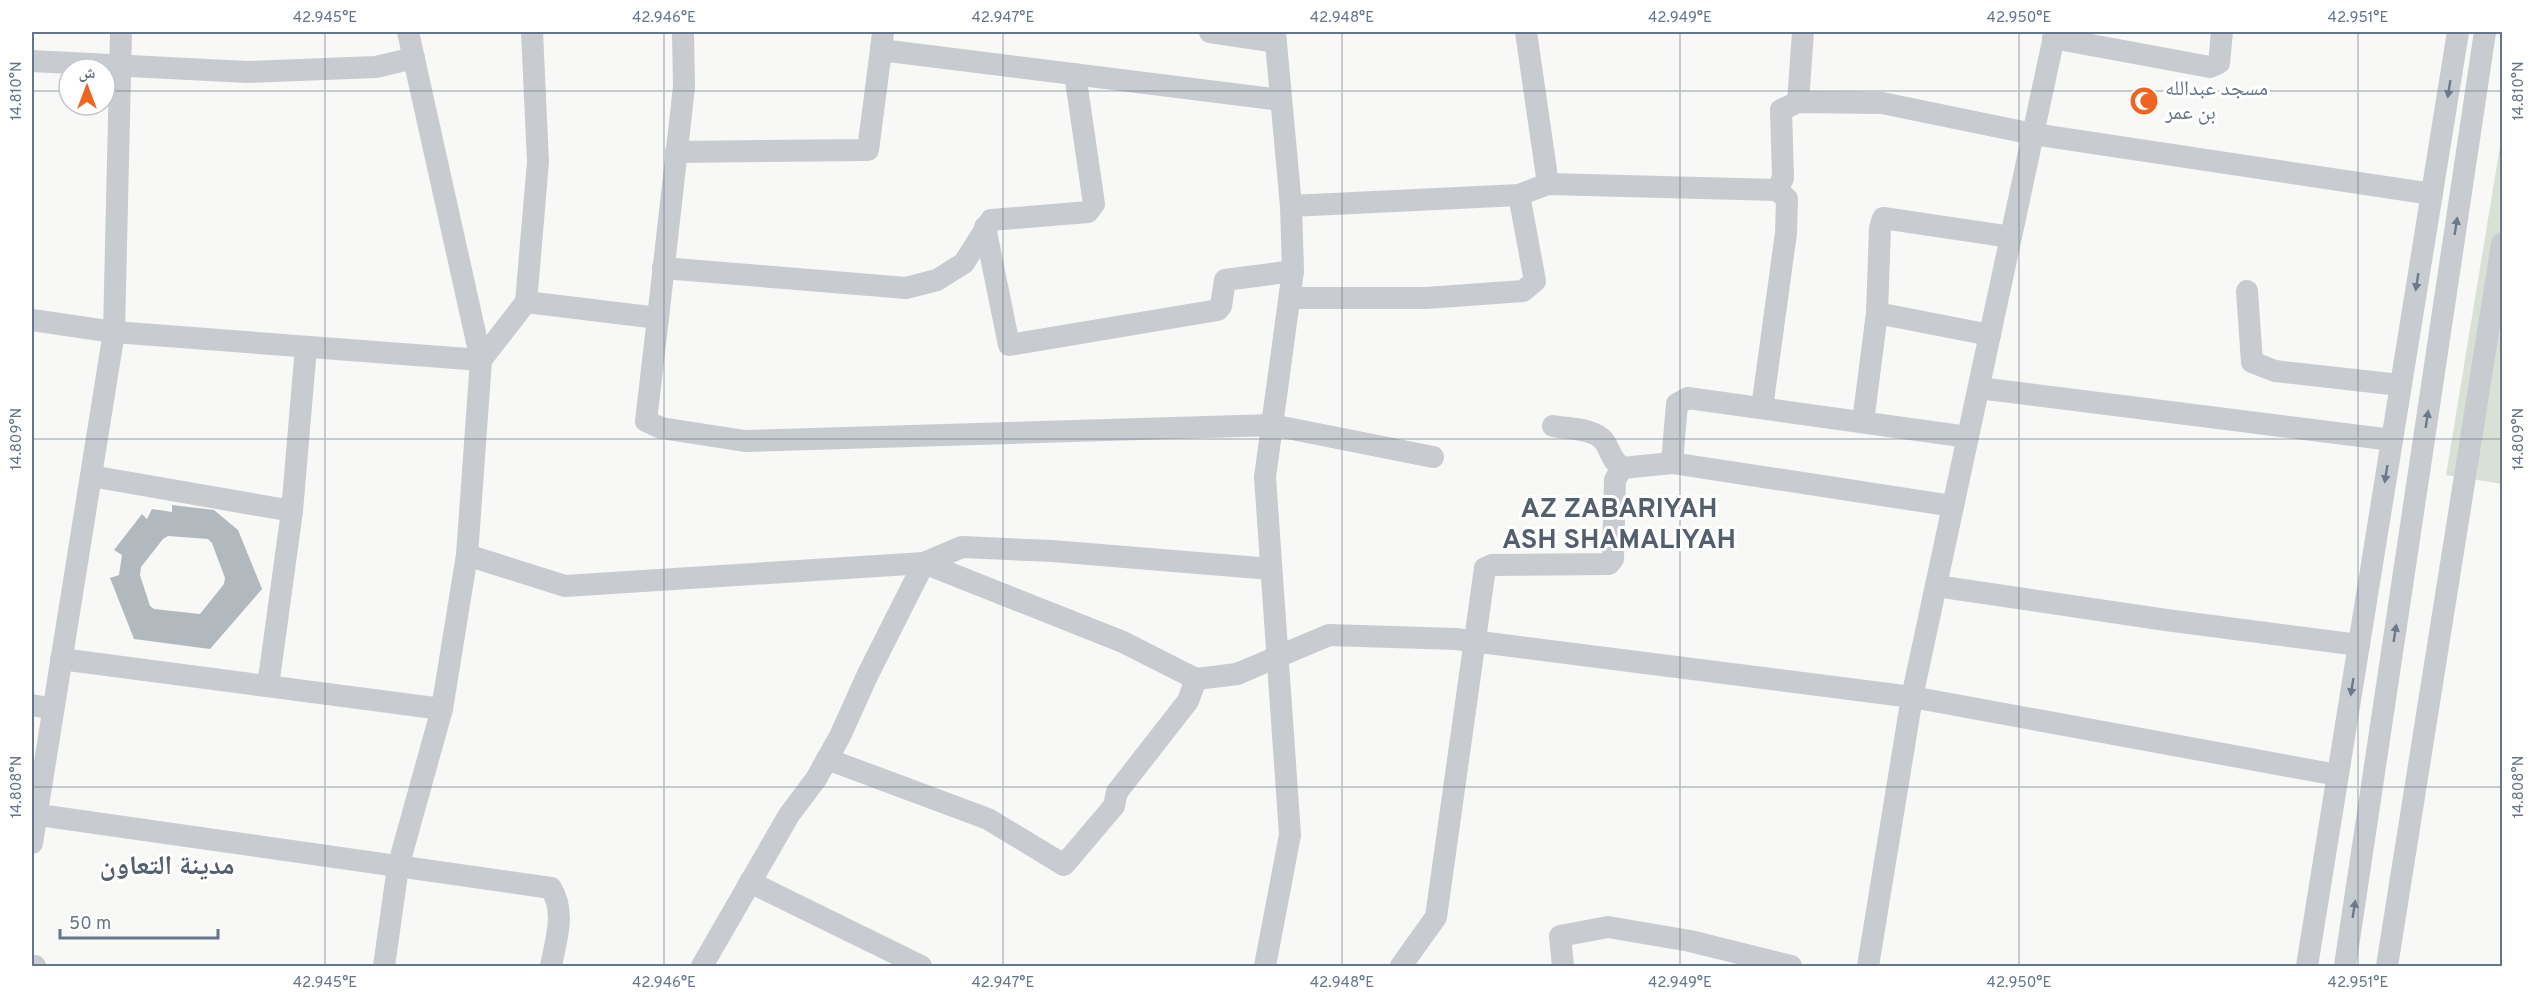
<svg xmlns="http://www.w3.org/2000/svg" width="2534" height="998" viewBox="0 0 2534 998" font-family="Overpass,'Noto Naskh Arabic',sans-serif">
	<rect width="100%" height="100%" fill="#f8f8f6"/>
	<!-- green -->
	<polygon fill="#d9e1d6" points="2502,134 2502,484 2446,475"/>
	<!-- building -->
	<path fill="#b1b8be" fill-rule="evenodd" d="M172,505L214,510L238,530L262,589L210,649L134,639L110,578L119,575L122,555L114,550L142,514L147,519L152,509L172,512ZM168,536L208,539L212,543L225,578L224,584L200,614L154,609L150,606L140,575L141,567L163,539Z"/>
	<g fill="none" stroke-linecap="round" stroke-linejoin="round">
		<!-- minor -->
		<g stroke="#c8cbcf" stroke-width="22">
			<polyline points="532,32 538,162 526,302 658,318 684,87 683,32"/>
			<polyline points="883,32 881,50 1281,100"/>
			<polyline points="1210,32 1276,42"/>
			<polyline points="1526,32 1548,184"/>
			<polyline points="2053,38 2210,67 2219,63 2222,32"/>
			<polyline points="32,61 247,72 376,67 414,58"/>
			<polyline points="1798,102 1803,32"/>
			<polyline points="676,152 868,150 881,50"/>
			<polyline points="1291,206 1519,195 1548,184 1777,190 1783,178 1781,110 1798,102 1882,103 2033,134 2432,194"/>
			<polyline points="985,227 1009,345 1218,310 1221,306 1225,280 1293,271"/>
			<polyline points="663,268 906,288 937,280 964,263 991,220 1088,212 1094,204 1075,74"/>
			<polyline points="2247,291 2252,362 2275,371 2400,385"/>
			<polyline points="1291,298 1426,298 1523,291 1535,281 1519,195"/>
			<polyline points="1877,313 1990,335"/>
			<polyline points="658,318 646,421 661,428 745,441 1272,425 1433,457"/>
			<polyline points="32,320 114,332 481,360 526,302"/>
			<polyline points="1979,388 2392,440"/>
			<polyline points="1762,408 1786,233 1787,199 1777,190"/>
			<polyline points="1863,422 1877,313 1880,228 1883,218 2011,237"/>
			<path d="M1553,426C1568,429 1594,428 1604,441C1611,451 1611,460 1622,468"/>
			<polyline points="91,476 292,511 306,347"/>
			<polyline points="1953,506 1672,463 1677,404 1688,398 1968,437"/>
			<polyline points="467,555 565,586 924,563 1123,642 1196,679 1237,674 1329,635 1456,639 1912,697 2337,775"/>
			<polyline points="1936,586 2166,620 2359,645"/>
			<polyline points="61,659 442,709"/>
			<polyline points="268,686 292,511"/>
			<polyline points="32,705 53,709"/>
			<polyline points="827,759 988,819 1064,865 1114,806 1117,792 1188,701 1196,679"/>
			<path d="M32,814L551,888C566,913 556,939 551,966"/>
			<polyline points="32,843 114,332 121,32"/>
			<polyline points="750,882 921,966"/>
			<polyline points="32,966 35,966"/>
			<polyline points="384,966 398,867 442,709 467,555 481,360 408,32"/>
			<polyline points="702,966 789,815 816,779 840,736 868,674 924,563 962,547 1052,551 1271,569"/>
			<polyline points="1265,966 1290,835 1265,477 1293,271 1291,206 1275,32"/>
			<polyline points="1401,966 1436,917 1485,568 1492,565 1609,564 1613,559 1615,480 1622,468 1672,463"/>
			<polyline points="1563,966 1560,936 1608,927 1690,941 1791,966"/>
			<polyline points="1868,966 1912,697 2055,32"/>
			<polyline points="2307,966 2458,32"/>
			<polyline points="2345,966 2485,32"/>
			<polyline points="2387,966 2502,244"/>
		</g>
	</g>
	<!-- one-way arrows -->
	<defs><path id="oneway-solid" d="M-6-.8H1V-3.2L6.5 0L1 3.2V.8H-6Z" transform="scale(1.5)"/></defs>
	<g fill="#6b798c">
		<use href="#oneway-solid" transform="translate(2449 89) rotate(99)"/>
		<use href="#oneway-solid" transform="translate(2456 226) rotate(-81)"/>
		<use href="#oneway-solid" transform="translate(2417 282) rotate(99)"/>
		<use href="#oneway-solid" transform="translate(2427 419) rotate(-81)"/>
		<use href="#oneway-solid" transform="translate(2386 474) rotate(99)"/>
		<use href="#oneway-solid" transform="translate(2395 633) rotate(-81)"/>
		<use href="#oneway-solid" transform="translate(2352 687) rotate(99)"/>
		<use href="#oneway-solid" transform="translate(2354 909) rotate(-81)"/>
	</g>
	<!-- ticks -->
	<path fill="none" stroke="#667588" stroke-width="1.5" stroke-opacity="0.45" d="M325,32V966M664,32V966M1003,32V966M1342,32V966M1680,32V966M2019,32V966M2358,32V966M32,91H69M105,91H2502M32,439H2502M32,787H2502"/>
	<!-- icons -->
	<defs>
		<g id="mosque-disc" transform="scale(1.5)"><circle r="9.5" fill="#ed6521" stroke="#fff"/><path d="M3.5-4.9A6 6 0 1 0 3.5 4.9A5 5 0 1 1 3.5-4.9Z" fill="#fff"/></g>
	</defs>
	<g fill-rule="evenodd">
		<use href="#mosque-disc" x="2144" y="101"/>
	</g>
	<g text-anchor="middle" dominant-baseline="central" stroke-width="6" stroke-linejoin="round" paint-order="stroke">
		<!-- poi labels -->
		<g font-size="21" fill="#667588" stroke="#fff" text-anchor="start">
			<text x="2165" y="89">مسجد عبدالله<tspan x="2165" dy="24">بن عمر</tspan></text>
		</g>
		<!-- district labels -->
		<g font-size="27" font-weight="bold" fill="#545f6d" stroke="#fff">
			<text x="1619" y="510">AZ ZABARIYAH<tspan x="1619" dy="31">ASH SHAMALIYAH</tspan></text>
			<text x="167" y="867">مدينة التعاون</text>
		</g>
	</g>
	<!-- border -->
	<rect width="2534" height="998" fill="none" stroke="#ffffff" stroke-width="66"/>
	<!-- north arrow -->
	<g transform="translate(87 87)"><circle r="28" fill="#ffffff" stroke="#c2c8cf" stroke-width="1.5"/>
	<path d="M0-4.5L10 22L0 15L-10 22Z" fill="#ed6521"/>
	<text y="-9" font-size="16" font-weight="bold" text-anchor="middle" fill="#667588">ش</text>
	</g>
	<!-- scale -->
	<path d="M60 929v9h158v-9" fill="none" stroke="#667588" stroke-width="3"/>
	<text x="69" y="929" font-size="18" fill="#667588" stroke="#ffffff" stroke-width="4.5" paint-order="stroke">50 m</text>
	<rect x="33" y="33" width="2468" height="932" fill="none" stroke="#667588" stroke-width="2"/>
	<g font-size="15" text-anchor="middle" fill="#667588">
		<text x="325" y="22">42.945°E</text>
		<text x="664" y="22">42.946°E</text>
		<text x="1003" y="22">42.947°E</text>
		<text x="1342" y="22">42.948°E</text>
		<text x="1680" y="22">42.949°E</text>
		<text x="2019" y="22">42.950°E</text>
		<text x="2358" y="22">42.951°E</text>
		<text transform="translate(16 91) rotate(-90)" y="5">14.810°N</text>
		<text transform="translate(2518 91) rotate(-90)" y="5">14.810°N</text>
		<text transform="translate(16 439) rotate(-90)" y="5">14.809°N</text>
		<text transform="translate(2518 439) rotate(-90)" y="5">14.809°N</text>
		<text transform="translate(16 787) rotate(-90)" y="5">14.808°N</text>
		<text transform="translate(2518 787) rotate(-90)" y="5">14.808°N</text>
		<text x="325" y="987">42.945°E</text>
		<text x="664" y="987">42.946°E</text>
		<text x="1003" y="987">42.947°E</text>
		<text x="1342" y="987">42.948°E</text>
		<text x="1680" y="987">42.949°E</text>
		<text x="2019" y="987">42.950°E</text>
		<text x="2358" y="987">42.951°E</text>
	</g>
</svg>
